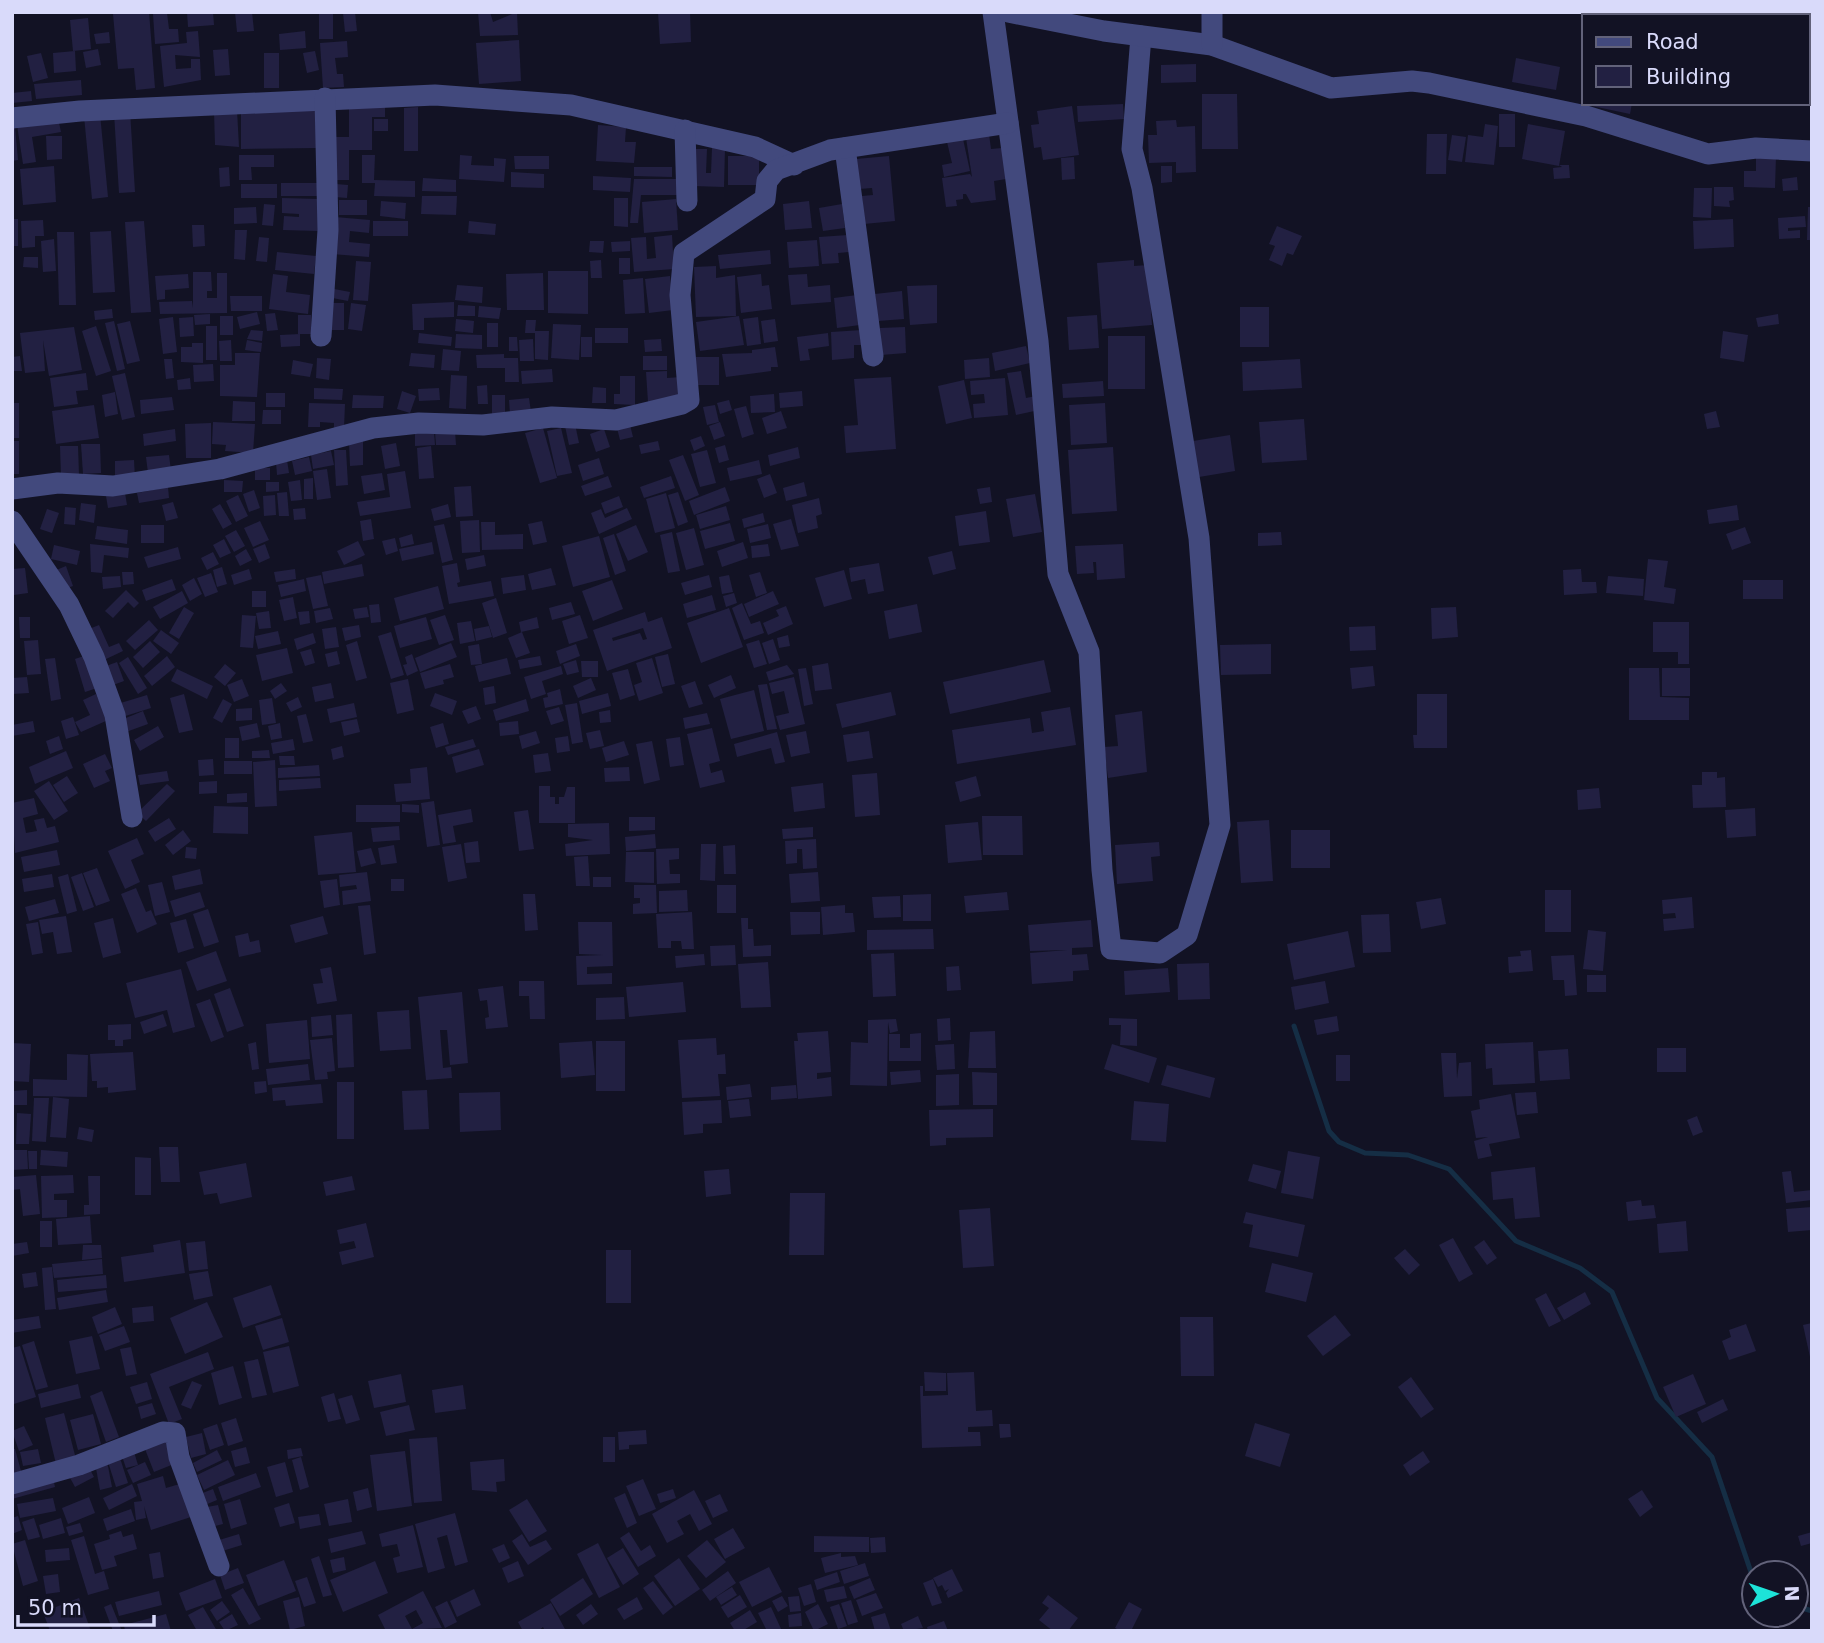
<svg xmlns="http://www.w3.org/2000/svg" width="1824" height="1643" viewBox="0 0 1824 1643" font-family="'DejaVu Sans',sans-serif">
	<rect width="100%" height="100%" fill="#121224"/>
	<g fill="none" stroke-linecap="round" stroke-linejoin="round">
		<!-- stream -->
		<g stroke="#152e45" stroke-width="5">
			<polyline points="1294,1026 1329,1131 1339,1142 1365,1153 1408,1155 1449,1169 1516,1241 1580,1268 1612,1292 1657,1398 1712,1457 1754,1581"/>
			<polyline points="1796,1606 1812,1611"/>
		</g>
	</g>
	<!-- building -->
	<g fill="#222042" fill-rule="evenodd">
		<polygon points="149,12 155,88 136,90 134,68 118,69 113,14"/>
		<polygon points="187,12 213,12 214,25 188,27"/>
		<polygon points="235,12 252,12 254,31 237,32"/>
		<rect x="319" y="12" width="14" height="27"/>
		<polygon points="355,12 357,31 345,32 343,13"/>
		<polygon points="478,12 490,12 493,22 517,12 518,35 480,36"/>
		<polygon points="658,12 690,12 691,42 660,44"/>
		<polygon points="167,13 169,29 178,29 179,42 155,44 153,14"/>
		<polygon points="88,18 91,49 73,51 70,20"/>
		<polygon points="198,31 200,57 175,55 176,69 191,68 191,59 200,59 201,80 164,87 160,46 187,43 186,32"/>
		<polygon points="305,31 306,48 280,50 279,34"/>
		<polygon points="109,32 110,43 96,44 94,34"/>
		<polygon points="519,40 521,81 479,84 476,43"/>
		<polygon points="347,41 348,57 335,58 337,74 343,74 344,87 323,88 320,43"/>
		<polygon points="98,49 101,65 86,68 83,52"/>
		<polygon points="228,49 230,75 215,76 213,50"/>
		<polygon points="75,51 76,71 54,73 53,53"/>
		<polygon points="315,51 319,70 307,73 303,53"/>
		<polygon points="41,53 48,78 33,82 27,56"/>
		<rect x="264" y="53" width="15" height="35"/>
		<polygon points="1516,58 1560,67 1556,90 1512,82"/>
		<polygon points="1196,64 1196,82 1161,83 1161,65"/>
		<polygon points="81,80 82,95 36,99 34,84"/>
		<polygon points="31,91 32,101 12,103 12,93"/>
		<polygon points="1202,94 1237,94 1238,149 1202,149"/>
		<polygon points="1593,103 1632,103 1630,114 1592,106"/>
		<polygon points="1123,104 1124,119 1078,122 1077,106"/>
		<polygon points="349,105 385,106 385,117 372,117 372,150 349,150 349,180 336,180 336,137 349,137"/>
		<polygon points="1072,106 1079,155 1043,160 1041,147 1034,148 1031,125 1039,124 1037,111"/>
		<polygon points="418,107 418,151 404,151 404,108"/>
		<polygon points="316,108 317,148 241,149 241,109"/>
		<polygon points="237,110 239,147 215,145 214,111"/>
		<polygon points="130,111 135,192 119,193 114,113"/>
		<polygon points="100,114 108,197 92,199 84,116"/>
		<rect x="1499" y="114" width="16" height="33"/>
		<polygon points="58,118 61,132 32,137 36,162 23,164 17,125"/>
		<rect x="374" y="119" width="14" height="12"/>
		<polygon points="1176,120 1177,127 1195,126 1196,172 1176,173 1176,162 1149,163 1148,135 1157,135 1156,121"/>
		<polygon points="1485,124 1498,126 1494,165 1465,162 1468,135 1483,137"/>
		<polygon points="1528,124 1565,131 1559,166 1522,159"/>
		<polygon points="598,125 626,127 625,142 636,142 634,163 596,161"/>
		<polygon points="15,127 18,160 12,161 12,128"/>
		<polygon points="989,134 991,149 1002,148 1006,179 994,181 996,200 971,203 966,194 963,194 963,199 956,200 957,206 946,207 942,178 970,174 972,177 966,138"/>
		<polygon points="1427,134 1447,134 1446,174 1426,174"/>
		<polygon points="1452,135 1466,137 1462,162 1448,160"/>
		<polygon points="46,136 62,136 62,159 47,160"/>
		<polygon points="963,139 970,171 944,177 942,165 952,163 947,142"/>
		<polygon points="712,148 725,148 724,187 693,186 694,149 707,149 706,173 711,173"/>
		<polygon points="239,155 274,155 274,167 251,167 252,180 239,180"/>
		<polygon points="362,155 375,155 374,180 415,181 415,197 374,196 375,183 362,183"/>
		<polygon points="460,155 472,156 471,165 494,166 494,158 506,159 504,182 459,179"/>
		<polygon points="1756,155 1776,156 1775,188 1744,187 1744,171 1756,171"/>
		<polygon points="514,156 549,156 549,169 515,169"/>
		<rect x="728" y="156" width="31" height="29"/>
		<polygon points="889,156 895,221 864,224 862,196 873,195 872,188 859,189 856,159"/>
		<polygon points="1074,157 1075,179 1062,180 1061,158"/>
		<polygon points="1559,165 1569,165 1570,178 1554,179 1553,168 1562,167"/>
		<polygon points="54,166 56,202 23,205 20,169"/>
		<polygon points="1161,166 1172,166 1172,182 1161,183"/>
		<polygon points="229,167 230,186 220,187 219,168"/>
		<polygon points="634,167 672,167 672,177 634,176"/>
		<polygon points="511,172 544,174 544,188 511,187"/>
		<polygon points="593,176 631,178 630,192 593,190"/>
		<polygon points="1797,177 1798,190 1783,191 1782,179"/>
		<polygon points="423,178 456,180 456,192 422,191"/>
		<polygon points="634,179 677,179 677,195 641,195 638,223 630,223"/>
		<rect x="281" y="183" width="37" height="13"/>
		<rect x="241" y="184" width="36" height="14"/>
		<polygon points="336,184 348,185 347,198 335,197"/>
		<polygon points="1714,187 1733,187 1734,200 1729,201 1730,207 1714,206"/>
		<polygon points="1694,188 1712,188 1711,218 1693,217"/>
		<polygon points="422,196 457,196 456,215 421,214"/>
		<polygon points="282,198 319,199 318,231 283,230 284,216 299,217 299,214 282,213"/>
		<polygon points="614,198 628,198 628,227 614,226"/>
		<polygon points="676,199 678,230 644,233 642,202"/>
		<rect x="339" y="200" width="28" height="15"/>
		<polygon points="381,201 406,203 405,219 380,216"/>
		<polygon points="809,201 812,228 785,230 783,204"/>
		<polygon points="264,204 275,205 273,226 262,225"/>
		<polygon points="842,204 845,228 823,231 819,208"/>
		<polygon points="256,207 257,223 234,224 234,208"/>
		<polygon points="1808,207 1812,207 1812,240 1807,240"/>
		<polygon points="1805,216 1806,227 1788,228 1788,231 1800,230 1800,238 1779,239 1778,218"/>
		<polygon points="335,217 370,220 369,233 350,231 349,242 370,244 369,257 332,254"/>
		<rect x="12" y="219" width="6" height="27"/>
		<polygon points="1733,219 1734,247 1694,249 1693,221"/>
		<polygon points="43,220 44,236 35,236 35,247 22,248 21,221"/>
		<polygon points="144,221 151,312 131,313 125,222"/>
		<rect x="373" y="221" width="35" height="15"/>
		<polygon points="469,221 496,224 495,235 468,233"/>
		<polygon points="192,225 204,225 205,246 193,247"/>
		<polygon points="1277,226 1302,236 1293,255 1287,253 1282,266 1269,260 1275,246 1269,244"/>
		<polygon points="235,230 247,230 245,260 234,259"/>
		<polygon points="111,231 115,292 93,293 90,232"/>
		<polygon points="57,232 74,232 76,305 59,305"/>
		<polygon points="672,235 674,269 634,272 631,238 646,237 647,259 656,258 654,237"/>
		<polygon points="848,235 849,252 838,253 839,263 822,264 819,237"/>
		<polygon points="259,237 269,238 267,262 256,261"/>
		<polygon points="54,239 56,271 43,272 41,241"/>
		<polygon points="817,240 819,266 789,268 787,242"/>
		<polygon points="590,241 604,241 603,253 589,252"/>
		<polygon points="630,241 630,251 612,252 611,242"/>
		<polygon points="770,250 771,264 720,269 718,255"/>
		<polygon points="277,252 316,256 314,274 275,270"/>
		<polygon points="24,257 38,257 38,268 23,267"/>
		<rect x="619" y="258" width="11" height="16"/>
		<polygon points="601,260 602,278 591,278 590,261"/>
		<polygon points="1134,260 1134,266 1148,265 1152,325 1102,329 1097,263"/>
		<polygon points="356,261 371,262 368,301 353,300"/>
		<polygon points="716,266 716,278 735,275 736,316 696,317 694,267"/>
		<polygon points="548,271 588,271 588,314 548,313"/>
		<polygon points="193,272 211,272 212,291 207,291 207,298 217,298 217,273 227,273 227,313 160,314 159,302 192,301 193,308"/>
		<polygon points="543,273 544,310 507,310 506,274"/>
		<polygon points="188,274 189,288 165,290 165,299 157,300 155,276"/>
		<polygon points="273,274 288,276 286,292 310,295 308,314 269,309"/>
		<polygon points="761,274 762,286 769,285 772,309 741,313 737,277"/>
		<polygon points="807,274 808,287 830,285 831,302 791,305 788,275"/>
		<polygon points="670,276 673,310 649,313 645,279"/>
		<polygon points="643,278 645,313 625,314 623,280"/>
		<polygon points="457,285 483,287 482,303 455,300"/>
		<polygon points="937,285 937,323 910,325 907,286"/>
		<polygon points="329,288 350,292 348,301 327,297"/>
		<polygon points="902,291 904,319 878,321 875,294"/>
		<polygon points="857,295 860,325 837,328 834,298"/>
		<polygon points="230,296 262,296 262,311 231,311"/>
		<polygon points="454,302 454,317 424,318 424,330 413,330 412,304"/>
		<polygon points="326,303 344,303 344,330 327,330"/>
		<polygon points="351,303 366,305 362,331 348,329"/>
		<polygon points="458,305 475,306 475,316 457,316"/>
		<polygon points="479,306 501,308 499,319 478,317"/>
		<rect x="1240" y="307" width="29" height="40"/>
		<polygon points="112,309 113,318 95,320 94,311"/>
		<polygon points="257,312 260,324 240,329 237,317"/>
		<polygon points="275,313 278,330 267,331 265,314"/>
		<polygon points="210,314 210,324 195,325 194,315"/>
		<polygon points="1778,314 1779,324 1758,327 1756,318"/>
		<rect x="298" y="315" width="13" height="19"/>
		<polygon points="1097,315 1099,348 1069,350 1067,317"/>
		<rect x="220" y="316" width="13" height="19"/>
		<polygon points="739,316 744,345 700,351 696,322"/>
		<polygon points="173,317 177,352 163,354 159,319"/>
		<polygon points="193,317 194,336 180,337 179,318"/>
		<polygon points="758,317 761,344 747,346 743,319"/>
		<polygon points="456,319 474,321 473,333 455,331"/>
		<polygon points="775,319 778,341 764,343 761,321"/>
		<polygon points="526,320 536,320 535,331 549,331 548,360 535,359 535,333 525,333"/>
		<polygon points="114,321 125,369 117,371 105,323"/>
		<polygon points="130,321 140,361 127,364 117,324"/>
		<rect x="487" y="323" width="11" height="24"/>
		<polygon points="553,324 581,325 579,360 551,358"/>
		<polygon points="96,326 111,371 96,376 82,331"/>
		<rect x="206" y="326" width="11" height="34"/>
		<polygon points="74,327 82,370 49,376 43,340 45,371 25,373 20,333"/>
		<polygon points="905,327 906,353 881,355 880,328"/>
		<rect x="595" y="328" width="33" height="15"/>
		<polygon points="251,330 263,331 262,341 247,339"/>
		<polygon points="862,330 863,345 854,345 854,358 832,360 831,332"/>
		<polygon points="1723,331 1748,335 1744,362 1720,358"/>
		<polygon points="419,333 452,337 451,346 418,343"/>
		<polygon points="828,333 829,346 808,349 810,360 800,361 797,337"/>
		<polygon points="300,334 300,346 281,347 280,335"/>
		<polygon points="456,334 482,335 482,349 455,348"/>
		<rect x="1108" y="336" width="37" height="53"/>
		<polygon points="509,337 517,337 518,351 509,351"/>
		<rect x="581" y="337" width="11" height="20"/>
		<polygon points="533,339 534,361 520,361 519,340"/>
		<polygon points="661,339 662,351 645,352 644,340"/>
		<polygon points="231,340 232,361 220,361 219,341"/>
		<polygon points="247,340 262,343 261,352 245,350"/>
		<polygon points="192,343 203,343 203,363 181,362 181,347 192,347"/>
		<polygon points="1026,346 1030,363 995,371 992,353"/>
		<polygon points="775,347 778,367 771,367 771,371 726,377 722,354 752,353 752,350"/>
		<polygon points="443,349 461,351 459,371 441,370"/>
		<polygon points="235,353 260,353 257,397 220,396 220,365 235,365"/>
		<polygon points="411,353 435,355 434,368 409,366"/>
		<polygon points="504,354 504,358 518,358 519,382 505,382 505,368 477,368 476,355"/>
		<polygon points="20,356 22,371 12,371 12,357"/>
		<rect x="643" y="356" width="24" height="14"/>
		<rect x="696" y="357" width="23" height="28"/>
		<polygon points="317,358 331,359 329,380 316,378"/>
		<polygon points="989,358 990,377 965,379 964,360"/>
		<polygon points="164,359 172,359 174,378 166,379"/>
		<polygon points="1300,359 1302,388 1243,391 1242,362"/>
		<polygon points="293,360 313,364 310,377 291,374"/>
		<polygon points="213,364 214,381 194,382 193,365"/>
		<polygon points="552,369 553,382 522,384 521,371"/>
		<polygon points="667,371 667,378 681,377 682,399 648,402 646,372"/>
		<polygon points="1021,371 1026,398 1036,396 1039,410 1016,415 1007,373"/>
		<polygon points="86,373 88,390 76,391 78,404 54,407 50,378"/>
		<polygon points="125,373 135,417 122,420 112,376"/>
		<polygon points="451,375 467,376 466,409 449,408"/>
		<polygon points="620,376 635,376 635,405 614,404 614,394 620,394"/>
		<polygon points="891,377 896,449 846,453 844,426 858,425 854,379"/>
		<polygon points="190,378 191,389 178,390 177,380"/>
		<polygon points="1005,378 1008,415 974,418 973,404 985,403 984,394 971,395 970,381"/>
		<polygon points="964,380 972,418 946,424 938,386"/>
		<polygon points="1103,381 1104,396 1063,398 1062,384"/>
		<polygon points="487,385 488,404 478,404 477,386"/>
		<polygon points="593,387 606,388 606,403 592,403"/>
		<polygon points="314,388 343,389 342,400 314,399"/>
		<polygon points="439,388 440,400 419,401 418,389"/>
		<polygon points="402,391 416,396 410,413 397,409"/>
		<polygon points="802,391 803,406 780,408 779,393"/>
		<polygon points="115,392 118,414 105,417 102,395"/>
		<rect x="266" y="393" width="19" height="14"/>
		<polygon points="774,394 775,412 751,413 750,396"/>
		<polygon points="353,395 384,396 383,408 352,408"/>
		<rect x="492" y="395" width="13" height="20"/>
		<polygon points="172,397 174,410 141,414 140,400"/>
		<polygon points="529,398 531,412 510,414 509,400"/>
		<polygon points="729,400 732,410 720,414 717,403"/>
		<polygon points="233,401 255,402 255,421 232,421"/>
		<rect x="12" y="403" width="7" height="35"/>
		<polygon points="309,403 345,404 344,428 334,428 334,423 320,422 320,427 308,427"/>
		<polygon points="1105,403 1107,443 1071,445 1069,405"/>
		<polygon points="94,405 99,438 56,444 52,411"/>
		<polygon points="715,405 719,422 707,425 703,407"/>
		<polygon points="746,406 754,434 742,438 734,409"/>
		<polygon points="263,410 281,410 281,424 262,424"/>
		<polygon points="781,411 787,428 767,434 762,418"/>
		<polygon points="1716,411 1720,427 1707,429 1704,414"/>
		<polygon points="1304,419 1307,460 1262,463 1259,422"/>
		<polygon points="629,421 633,437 620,440 616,424"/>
		<polygon points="213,422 255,424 253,453 225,451 226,445 212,444"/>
		<polygon points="720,422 725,436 714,440 709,426"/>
		<polygon points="211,423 211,458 186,458 185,424"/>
		<polygon points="575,424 579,443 569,445 565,426"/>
		<polygon points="543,428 557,478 540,483 525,433"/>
		<polygon points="561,428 572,473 557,476 547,431"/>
		<polygon points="175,429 176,441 144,446 143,434"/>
		<polygon points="604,429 610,447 596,452 590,434"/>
		<polygon points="455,431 456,445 436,445 435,432"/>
		<polygon points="434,432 435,445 415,446 415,433"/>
		<polygon points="1230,435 1235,471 1199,477 1193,441"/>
		<polygon points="701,436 705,446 694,451 690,440"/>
		<rect x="12" y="441" width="7" height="33"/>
		<polygon points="363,441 363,465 350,466 349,442"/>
		<polygon points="658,441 660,450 641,454 639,445"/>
		<polygon points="396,443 400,466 385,469 381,446"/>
		<polygon points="81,444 100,444 101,473 83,474"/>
		<polygon points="725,445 729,460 719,463 715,448"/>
		<polygon points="60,446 78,446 79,475 61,476"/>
		<polygon points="431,446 434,478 419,479 417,448"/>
		<polygon points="798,447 800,458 770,466 768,455"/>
		<polygon points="1113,447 1117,511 1072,514 1068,450"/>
		<polygon points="334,450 346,450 348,485 336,486"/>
		<polygon points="707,450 716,483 700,487 691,454"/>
		<polygon points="331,451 334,465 313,469 311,455"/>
		<polygon points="169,455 171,471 148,473 146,457"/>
		<polygon points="683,455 699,495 685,501 669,460"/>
		<polygon points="309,457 312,471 295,475 292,461"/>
		<polygon points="599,458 604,474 583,481 578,465"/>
		<polygon points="134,460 135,479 115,479 115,461"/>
		<polygon points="287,460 289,473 277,475 276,462"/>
		<polygon points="759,460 762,474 730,481 727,468"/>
		<rect x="255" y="468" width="15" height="12"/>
		<polygon points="327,469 331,498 317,500 313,471"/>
		<polygon points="405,471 411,508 360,516 357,502 390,497 387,474"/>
		<polygon points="382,473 385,490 364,494 361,476"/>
		<polygon points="770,474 777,493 764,498 757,479"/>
		<polygon points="608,476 612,487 585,496 581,486"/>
		<polygon points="671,476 675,488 644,498 640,487"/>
		<polygon points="313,478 313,499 304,499 304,479"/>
		<polygon points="224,480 243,481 242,492 224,492"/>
		<polygon points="300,480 302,500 291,501 288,482"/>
		<polygon points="266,482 279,482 279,491 266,492"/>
		<polygon points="804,482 807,496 786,501 783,488"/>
		<polygon points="471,486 473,516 456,517 454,487"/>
		<polygon points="168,487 169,498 139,503 137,493"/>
		<polygon points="725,487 730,501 694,515 689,501"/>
		<polygon points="990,487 992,502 980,504 977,489"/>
		<polygon points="254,490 260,508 249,512 243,494"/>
		<polygon points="287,492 289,516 279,516 277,493"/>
		<polygon points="678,492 688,522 678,526 668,495"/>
		<polygon points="125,493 127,505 108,508 106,496"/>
		<polygon points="666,493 675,528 655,533 646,499"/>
		<polygon points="1035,494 1042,532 1013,537 1006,499"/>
		<polygon points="238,495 248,516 236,522 226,501"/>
		<polygon points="275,495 276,515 264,516 263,496"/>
		<polygon points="619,496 623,507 605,514 601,503"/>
		<polygon points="819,498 822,514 816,516 818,528 798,533 792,505"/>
		<polygon points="173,502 178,518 166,521 162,505"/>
		<polygon points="81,503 96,505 94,523 79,520"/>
		<polygon points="220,504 232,524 223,529 212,509"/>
		<polygon points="448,504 451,517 434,521 431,509"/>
		<polygon points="1737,505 1739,520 1709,524 1707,510"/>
		<polygon points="726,506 730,520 700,529 696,515"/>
		<polygon points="65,507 76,508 75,525 64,524"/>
		<polygon points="305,508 306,519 294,520 293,509"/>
		<polygon points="627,508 632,519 599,534 591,513 601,509 605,518"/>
		<polygon points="47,509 59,513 52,533 40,529"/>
		<polygon points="986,511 990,542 959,546 955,516"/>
		<polygon points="763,513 765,522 744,528 742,519"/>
		<polygon points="371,519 374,539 363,541 360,521"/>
		<polygon points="791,519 799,546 781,550 773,524"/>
		<polygon points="479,520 480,552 462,553 460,521"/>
		<polygon points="260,521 269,540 253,547 244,528"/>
		<polygon points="542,521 547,542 533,545 528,524"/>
		<polygon points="481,522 495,522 495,535 523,534 523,549 482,550"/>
		<polygon points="730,523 735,541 705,549 700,531"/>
		<polygon points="444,524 453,560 442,563 434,526"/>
		<polygon points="768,524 771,538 750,543 747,529"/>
		<rect x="141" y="525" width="23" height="18"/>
		<polygon points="636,525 648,552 628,561 616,534"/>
		<polygon points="97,526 128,530 127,544 95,539"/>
		<polygon points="1745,527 1751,543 1732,550 1726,534"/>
		<polygon points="694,528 704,565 686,570 676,533"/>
		<polygon points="236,530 245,546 234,552 225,536"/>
		<polygon points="672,532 680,571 668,573 660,535"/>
		<polygon points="1281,532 1282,545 1258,546 1258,533"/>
		<polygon points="412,534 414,544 401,547 399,538"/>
		<polygon points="614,534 626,571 615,575 603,538"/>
		<polygon points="599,536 610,577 573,587 562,546"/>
		<polygon points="395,538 398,551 386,555 382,541"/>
		<polygon points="224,539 231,553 220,558 213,545"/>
		<polygon points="358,541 365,555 344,565 337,551"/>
		<polygon points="432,542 434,554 402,561 399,549"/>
		<polygon points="743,542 748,558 722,567 717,551"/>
		<polygon points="90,544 129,548 128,558 104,555 102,573 91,572"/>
		<polygon points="265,544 270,558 259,563 253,549"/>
		<polygon points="768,544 770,556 752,558 751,546"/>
		<polygon points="1123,544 1125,578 1097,580 1096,562 1093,562 1094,573 1077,574 1075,546"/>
		<polygon points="54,545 80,551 77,565 51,559"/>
		<polygon points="178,547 181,559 148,568 144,557"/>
		<polygon points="246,549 252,560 240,566 235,556"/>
		<polygon points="952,551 956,569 933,575 928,557"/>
		<polygon points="213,552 219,564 207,570 201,558"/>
		<polygon points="484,555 486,566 467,570 465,559"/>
		<polygon points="1648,559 1668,561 1664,587 1676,589 1674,604 1644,600"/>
		<polygon points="457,563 460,582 457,583 458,587 491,581 494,596 449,604 442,566"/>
		<polygon points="879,563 884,591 868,594 865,579 851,582 849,568"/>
		<polygon points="362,564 364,576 324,584 322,572"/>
		<polygon points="66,566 73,586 61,590 54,571"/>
		<polygon points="222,567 227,584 217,587 213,570"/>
		<polygon points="25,568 28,593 14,595 12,569"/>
		<polygon points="551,568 556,585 532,590 528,574"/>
		<polygon points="249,569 252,579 234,585 231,575"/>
		<polygon points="295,569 296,579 276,582 274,572"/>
		<polygon points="1581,569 1582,582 1596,582 1597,593 1564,595 1563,570"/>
		<polygon points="844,570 852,599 824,607 815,578"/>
		<polygon points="122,572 133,572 134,584 123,585"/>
		<polygon points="760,572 767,593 756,597 749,575"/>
		<polygon points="211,573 218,592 205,597 197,578"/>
		<polygon points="321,575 328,606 313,609 306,578"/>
		<polygon points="524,575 526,590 503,594 501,578"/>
		<polygon points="709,575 712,587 685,595 681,583"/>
		<polygon points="729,575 733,592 722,594 719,577"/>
		<polygon points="120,576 121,587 103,589 102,577"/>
		<polygon points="1608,576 1644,579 1643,596 1606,593"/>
		<polygon points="194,578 202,594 190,601 182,585"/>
		<polygon points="172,579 176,590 146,601 142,590"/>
		<polygon points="304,579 306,591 281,597 278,585"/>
		<polygon points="612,580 623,609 593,621 582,591"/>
		<rect x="1743" y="580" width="40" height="19"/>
		<polygon points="438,586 444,609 400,621 394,598"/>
		<polygon points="126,590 139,603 134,608 128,602 113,618 105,611"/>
		<polygon points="182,591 188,603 160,619 153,607"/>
		<rect x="252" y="591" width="14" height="16"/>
		<polygon points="773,591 779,604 749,617 744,604"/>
		<polygon points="734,593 737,603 726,607 723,596"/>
		<polygon points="712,595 716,610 687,618 683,604"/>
		<polygon points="293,597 297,618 284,621 279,600"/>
		<polygon points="496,598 507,633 493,638 482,603"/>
		<polygon points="571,602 575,614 552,620 549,608"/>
		<polygon points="742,603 751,624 760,621 764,633 744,640 732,608"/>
		<polygon points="379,604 381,622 371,623 369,605"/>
		<polygon points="917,604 922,632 889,639 884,611"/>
		<polygon points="786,606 793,624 768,635 763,623 779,616 776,610"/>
		<polygon points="184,607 194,613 179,639 169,633"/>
		<polygon points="367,607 369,617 355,619 353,609"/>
		<polygon points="1456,607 1458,637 1432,639 1431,608"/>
		<polygon points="330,608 333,619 316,623 314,611"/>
		<polygon points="729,608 743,647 701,663 687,623"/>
		<polygon points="269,611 271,628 259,629 256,613"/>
		<polygon points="309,611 310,623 300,625 298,612"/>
		<path d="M645,612L648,622L662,617L672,648L607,671L593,630ZM643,628L647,639L643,640L640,633L613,641L612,638Z"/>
		<polygon points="242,615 256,616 253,648 240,647"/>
		<polygon points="445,615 454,640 439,645 430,620"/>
		<polygon points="580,615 588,638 569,644 562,621"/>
		<polygon points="19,617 30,617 30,638 20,638"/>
		<polygon points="426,617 432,639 400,648 394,626"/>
		<polygon points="537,617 539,628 521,632 519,622"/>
		<polygon points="149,620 158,630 135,650 126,641"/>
		<polygon points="471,621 475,641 460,644 457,623"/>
		<polygon points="1653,622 1689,622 1689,664 1678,664 1678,652 1653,652"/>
		<polygon points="99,625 109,647 119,643 123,651 104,660 89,629"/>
		<polygon points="359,625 361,637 345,641 342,628"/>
		<polygon points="489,626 492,637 476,641 474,629"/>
		<polygon points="1375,626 1376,650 1350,651 1349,627"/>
		<polygon points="336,627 339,647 325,649 322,629"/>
		<polygon points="161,630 179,643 171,654 153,641"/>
		<polygon points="278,631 281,644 258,649 255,636"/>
		<polygon points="391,632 404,675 391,679 378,636"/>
		<polygon points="522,632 530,653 516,658 508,638"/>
		<polygon points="313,633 316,643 297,650 294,639"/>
		<polygon points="788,635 790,646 779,648 777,638"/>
		<polygon points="773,639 780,660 769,664 762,643"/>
		<polygon points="38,640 41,674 27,675 24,641"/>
		<polygon points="759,640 767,664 754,668 746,644"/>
		<polygon points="150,641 160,652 143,668 133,657"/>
		<polygon points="357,641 367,678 356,681 346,645"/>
		<polygon points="451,643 457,657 420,672 415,658"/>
		<polygon points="479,644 482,664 471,665 468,646"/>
		<polygon points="576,644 580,656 560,664 556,651"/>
		<polygon points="1271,644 1271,674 1221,675 1220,645"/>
		<polygon points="287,648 293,673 262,681 256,655"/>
		<polygon points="311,649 315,663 305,666 300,652"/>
		<polygon points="337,651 340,664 328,667 325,654"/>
		<polygon points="412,654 418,671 407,676 403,665 407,664 405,657"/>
		<polygon points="668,654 675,684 662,687 655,657"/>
		<polygon points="87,655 97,688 85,692 75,659"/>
		<polygon points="167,656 175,667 152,686 144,676"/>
		<polygon points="540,656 542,665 520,669 518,660"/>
		<polygon points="128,657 147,688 138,694 119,663"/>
		<polygon points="55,658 61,699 51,701 45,659"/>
		<polygon points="507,658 511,674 479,682 475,666"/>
		<polygon points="652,658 663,693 639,701 634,685 642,682 636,663"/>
		<polygon points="576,660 579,672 567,675 563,664"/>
		<polygon points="1044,660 1051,692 950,714 943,682"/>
		<polygon points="581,661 598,661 598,677 582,677"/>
		<polygon points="117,662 124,681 105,688 98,669"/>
		<polygon points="828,663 832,689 815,691 812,666"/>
		<polygon points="225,664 236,673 225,686 214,677"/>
		<polygon points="450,664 454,677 443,680 444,684 425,689 420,673"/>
		<polygon points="787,665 794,674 769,681 766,672"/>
		<polygon points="561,666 563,674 542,681 546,694 531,699 524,677"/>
		<polygon points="1373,666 1375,686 1352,689 1350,668"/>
		<polygon points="806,668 813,704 804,706 798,669"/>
		<polygon points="1629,668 1659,668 1660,697 1689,698 1689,720 1629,720"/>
		<rect x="1662" y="668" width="28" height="28"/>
		<polygon points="177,669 213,686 207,699 171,681"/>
		<polygon points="628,669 635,695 620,700 612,673"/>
		<polygon points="731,675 736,688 714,698 708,685"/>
		<polygon points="27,677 29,693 12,694 12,678"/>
		<polygon points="794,677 805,724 780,730 776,716 789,713 784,691 772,694 769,683"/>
		<polygon points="591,678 596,690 578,698 573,686"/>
		<polygon points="242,679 249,696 234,702 227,685"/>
		<polygon points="408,679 414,710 397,714 390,683"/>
		<polygon points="695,681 703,704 689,708 681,686"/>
		<polygon points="281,683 287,691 275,699 270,691"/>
		<polygon points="331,683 334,698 315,702 312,687"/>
		<polygon points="767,684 777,729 767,730 758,685"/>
		<polygon points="494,686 496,703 485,705 483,688"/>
		<polygon points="560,689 563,704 545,708 543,698 548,697 547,693"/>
		<polygon points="754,690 764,731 731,739 720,699"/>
		<polygon points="891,692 896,715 842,728 836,704"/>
		<polygon points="435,693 457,701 452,715 430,706"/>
		<polygon points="608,693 611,706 582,714 579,701"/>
		<polygon points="96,694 108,720 81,732 75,722 90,715 83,700"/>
		<polygon points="184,694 193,730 179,733 170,698"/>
		<polygon points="1417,694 1447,694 1447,748 1414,748 1413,735 1417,735"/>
		<polygon points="147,695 151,708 119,718 114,705"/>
		<polygon points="298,697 302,707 291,712 286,703"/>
		<polygon points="272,698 276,723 262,725 259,700"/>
		<polygon points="223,699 232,704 222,723 213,718"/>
		<polygon points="526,699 529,711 496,721 493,710"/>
		<polygon points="354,703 357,717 330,723 327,709"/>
		<polygon points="577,703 583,742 572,744 565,705"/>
		<polygon points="476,706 481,719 468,724 462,711"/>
		<polygon points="559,707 564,721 551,725 546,711"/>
		<polygon points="1070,707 1076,745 957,764 952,730 1030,718 1032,733 1044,731 1041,712"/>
		<polygon points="252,708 252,720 236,721 236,709"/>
		<polygon points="610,710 611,722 600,723 599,712"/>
		<polygon points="143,711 148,724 126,732 121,720"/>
		<polygon points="1142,711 1147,772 1108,778 1104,747 1118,746 1115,715"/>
		<polygon points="707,713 710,724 685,729 683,718"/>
		<polygon points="306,714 313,741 303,743 297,716"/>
		<polygon points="73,717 79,735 66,739 61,721"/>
		<polygon points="357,719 360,732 344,736 341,722"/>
		<polygon points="33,721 35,732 12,736 12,725"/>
		<polygon points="518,721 519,734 500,736 499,723"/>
		<polygon points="257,723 260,737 242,741 239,727"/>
		<polygon points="280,723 282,738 271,740 268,726"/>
		<polygon points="443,723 449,744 436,748 430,727"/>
		<polygon points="158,726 164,737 140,751 134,740"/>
		<polygon points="712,728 720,761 709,764 711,773 722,770 725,782 700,788 687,734"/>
		<polygon points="600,730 604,746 590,749 586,733"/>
		<polygon points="536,731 540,743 522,749 519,736"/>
		<polygon points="806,731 810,753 791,757 786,735"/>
		<polygon points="869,731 873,758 847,762 843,735"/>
		<polygon points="777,732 785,762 775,764 771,748 737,757 734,744"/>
		<polygon points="59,736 63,749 50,754 46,741"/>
		<polygon points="568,736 570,751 557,753 555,738"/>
		<polygon points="680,737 684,765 670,767 666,739"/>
		<rect x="225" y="738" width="14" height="20"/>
		<polygon points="293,739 295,750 273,754 271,743"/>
		<polygon points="473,739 476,747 448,755 445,747"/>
		<polygon points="624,741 629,755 606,762 602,748"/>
		<polygon points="652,741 660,780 644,784 636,744"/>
		<polygon points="342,746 344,757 333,760 331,749"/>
		<polygon points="479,749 484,765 456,773 452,757"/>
		<polygon points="269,750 270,758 252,758 252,751"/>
		<polygon points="66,751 73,768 35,784 29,767"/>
		<polygon points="548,753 551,771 535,773 533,755"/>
		<polygon points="105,754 112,768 105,771 110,781 94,788 83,764"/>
		<polygon points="279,756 294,756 295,765 280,765"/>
		<polygon points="213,759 214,775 199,776 198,760"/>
		<polygon points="275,760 277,806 255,807 253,762"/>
		<rect x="224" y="761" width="28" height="13"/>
		<polygon points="319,765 320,776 278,778 278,768"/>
		<polygon points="427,767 430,799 396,802 394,784 411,783 410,769"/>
		<polygon points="629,767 630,781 605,782 604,768"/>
		<polygon points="167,771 169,781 140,785 138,775"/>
		<polygon points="1702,772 1717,772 1717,778 1725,777 1726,807 1693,808 1692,785 1702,785"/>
		<polygon points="877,773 880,815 855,817 852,775"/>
		<polygon points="67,776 78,793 64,802 53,785"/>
		<polygon points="976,776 981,796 960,802 955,782"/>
		<polygon points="320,778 321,788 279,791 279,780"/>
		<polygon points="49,781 68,811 54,820 34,791"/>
		<polygon points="217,781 217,793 199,794 199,782"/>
		<polygon points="823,783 825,808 794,812 791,787"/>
		<polygon points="167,784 175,791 146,821 137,813"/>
		<polygon points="539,786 550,786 550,797 555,797 555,804 559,804 559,797 564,797 567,787 575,787 575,823 539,823"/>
		<polygon points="1599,788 1601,808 1578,810 1577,790"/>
		<polygon points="247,793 247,802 227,803 227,794"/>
		<polygon points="34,798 38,814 23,818 26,833 37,831 34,820 44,818 47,828 55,826 59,842 15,853 12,803"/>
		<polygon points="434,801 440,845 427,847 421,803"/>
		<polygon points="402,804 419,805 419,813 402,812"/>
		<rect x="356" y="805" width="44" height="17"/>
		<polygon points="214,806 248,807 248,834 213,833"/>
		<polygon points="1755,808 1756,836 1727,838 1725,810"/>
		<polygon points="471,809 473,822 453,826 456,842 443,844 438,815"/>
		<polygon points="528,810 534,849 519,851 514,812"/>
		<polygon points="982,816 1022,816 1023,855 983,855"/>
		<polygon points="629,817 655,817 655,830 629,831"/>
		<polygon points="169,818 176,829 155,842 148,831"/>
		<polygon points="1269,820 1273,881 1241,883 1237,822"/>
		<polygon points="978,822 982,860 948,863 945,825"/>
		<polygon points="609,823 610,854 566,856 565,844 593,840 568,837 568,824"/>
		<polygon points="399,826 400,840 373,842 371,828"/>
		<polygon points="813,827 813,837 783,839 782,829"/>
		<polygon points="183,830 191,841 173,855 165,845"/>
		<rect x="1291" y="830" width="39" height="38"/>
		<polygon points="352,832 356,872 318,875 314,836"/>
		<polygon points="655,834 656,848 626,851 625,837"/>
		<polygon points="137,838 144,854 131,860 140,882 125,889 108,851"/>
		<polygon points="816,839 817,868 803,869 802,849 797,849 797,863 786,864 785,841"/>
		<polygon points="478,841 480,862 466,863 464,843"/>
		<polygon points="1159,842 1160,856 1151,857 1153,881 1117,884 1115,845"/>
		<polygon points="461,844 467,878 448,882 442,847"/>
		<polygon points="701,844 716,844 715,881 700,880"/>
		<polygon points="394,845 397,863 381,865 378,848"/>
		<polygon points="735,845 736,874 724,874 723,846"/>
		<polygon points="186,847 197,848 196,859 185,858"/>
		<polygon points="371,848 376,863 361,867 357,851"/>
		<polygon points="679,848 679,859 669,860 670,874 680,874 680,883 657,884 656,849"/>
		<polygon points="57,850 60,865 24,872 21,857"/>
		<polygon points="626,852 654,852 654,883 625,882"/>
		<polygon points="588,856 590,886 576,886 574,857"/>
		<polygon points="97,868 110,901 96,906 83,873"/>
		<polygon points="200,869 203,884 175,890 172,876"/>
		<polygon points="367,872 371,901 343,905 342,891 357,889 356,885 340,887 339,875"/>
		<polygon points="818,872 820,901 791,903 789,874"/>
		<polygon points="82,873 94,907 83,911 71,877"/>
		<polygon points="52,874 54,887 24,892 22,879"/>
		<polygon points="68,874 77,911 67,914 58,877"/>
		<rect x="593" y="877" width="18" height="10"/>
		<polygon points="337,879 340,905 324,908 320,881"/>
		<rect x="391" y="879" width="13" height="12"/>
		<polygon points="162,882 170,912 155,916 148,885"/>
		<polygon points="634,885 656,885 657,913 633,914 633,904 640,903 640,898 634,898"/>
		<rect x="717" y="885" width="19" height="28"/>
		<polygon points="136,888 146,912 151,910 157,924 137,933 121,894"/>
		<polygon points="687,890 688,911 659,912 659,891"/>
		<rect x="1545" y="890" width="26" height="42"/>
		<polygon points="200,892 205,907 175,917 170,901"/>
		<polygon points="1007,892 1009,910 966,913 964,896"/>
		<polygon points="523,894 535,894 538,930 525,931"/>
		<polygon points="931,894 931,921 903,921 903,895"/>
		<polygon points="900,896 901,917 874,918 872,897"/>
		<polygon points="1692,897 1694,928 1664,931 1663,919 1676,918 1675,913 1663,914 1662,900"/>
		<polygon points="1441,898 1446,924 1421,929 1416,902"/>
		<polygon points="55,899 59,913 29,921 25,907"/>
		<polygon points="370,905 376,953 364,955 358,906"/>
		<polygon points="845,905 845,913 853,913 855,932 823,935 821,907"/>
		<polygon points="208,909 219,942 204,947 193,914"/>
		<polygon points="692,912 694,949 682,949 681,941 671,941 671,948 658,948 656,914"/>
		<polygon points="790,912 820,912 820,934 791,935"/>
		<polygon points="1389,914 1391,952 1363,953 1361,915"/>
		<polygon points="66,916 72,952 57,954 53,932 42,934 39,920"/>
		<polygon points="323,916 328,934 295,943 290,925"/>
		<polygon points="113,918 121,953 103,958 94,923"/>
		<polygon points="741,918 748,918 748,929 753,929 754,946 771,945 771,956 743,957"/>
		<polygon points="186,919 194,948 178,953 170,923"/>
		<polygon points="1091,920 1093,947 1072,948 1072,955 1087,954 1089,970 1073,971 1073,981 1032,984 1030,953 1067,950 1030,951 1028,925"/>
		<polygon points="38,922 43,953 32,955 26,924"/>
		<polygon points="578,922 612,922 613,966 587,967 587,974 612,973 612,984 577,985 576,956 603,955 579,954"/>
		<polygon points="933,929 934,949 867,950 867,930"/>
		<polygon points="1588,930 1606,932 1603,971 1583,969"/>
		<polygon points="1348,931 1355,967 1294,980 1287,944"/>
		<polygon points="248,933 250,942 259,940 261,952 239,957 235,936"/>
		<polygon points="735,945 736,965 711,966 710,946"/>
		<polygon points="1531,950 1533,971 1509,973 1508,957 1521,956 1520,951"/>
		<polygon points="216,951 227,981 197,991 186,962"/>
		<polygon points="894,953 896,996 873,997 871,954"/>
		<polygon points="704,954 705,965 676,968 675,956"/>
		<polygon points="1574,955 1577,995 1565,996 1564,980 1553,980 1551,956"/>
		<polygon points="768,962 771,1007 741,1008 738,964"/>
		<polygon points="1209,963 1210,999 1178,1000 1177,964"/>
		<polygon points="959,966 961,990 947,991 946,967"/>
		<polygon points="331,967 337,1001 317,1004 313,984 323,983 320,969"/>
		<polygon points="1168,968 1170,992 1125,995 1124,971"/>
		<polygon points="181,969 195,1027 173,1033 167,1010 135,1018 126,983"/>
		<rect x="1587" y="975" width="19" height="17"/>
		<polygon points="519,981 544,981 545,1019 530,1019 529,996 519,996"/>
		<polygon points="1325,981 1329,1003 1295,1010 1291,987"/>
		<polygon points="683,982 686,1012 629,1017 626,987"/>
		<polygon points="503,986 508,1027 486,1029 485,1018 489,1017 487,1000 480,1001 478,989"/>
		<polygon points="230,988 244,1026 227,1032 214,994"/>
		<polygon points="462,992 468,1063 450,1065 447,1030 440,1030 443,1068 451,1067 452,1078 426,1080 418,997"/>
		<polygon points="624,997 625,1019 596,1020 596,998"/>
		<polygon points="210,999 224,1037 211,1042 196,1004"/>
		<polygon points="409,1010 411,1049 380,1051 377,1012"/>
		<polygon points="163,1014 167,1026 144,1034 140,1022"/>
		<polygon points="352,1014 354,1067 338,1068 336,1015"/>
		<polygon points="331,1015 333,1035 312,1037 311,1017"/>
		<polygon points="1337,1016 1339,1031 1317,1035 1314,1020"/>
		<polygon points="950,1018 951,1040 938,1041 937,1019"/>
		<polygon points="1109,1018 1137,1019 1137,1046 1120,1045 1121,1025 1109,1025"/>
		<polygon points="896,1019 898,1031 890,1033 888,1022 887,1086 850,1085 851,1042 868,1043 868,1020"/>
		<polygon points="307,1020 310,1059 269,1063 266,1024"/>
		<polygon points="131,1024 131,1039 123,1040 123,1046 115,1046 115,1040 108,1040 108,1025"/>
		<polygon points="828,1031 831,1072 817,1073 817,1079 831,1077 832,1096 798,1099 794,1041 798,1041 797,1033"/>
		<polygon points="995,1031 996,1068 968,1068 970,1032"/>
		<polygon points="921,1033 921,1061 889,1061 889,1034 900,1034 900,1048 910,1048 910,1034"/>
		<polygon points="332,1038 335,1071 327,1072 328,1079 315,1080 310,1040"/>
		<polygon points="716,1038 717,1055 725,1054 726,1074 718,1074 720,1096 682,1098 678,1040"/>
		<polygon points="592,1041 595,1075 561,1078 559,1043"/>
		<rect x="596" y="1041" width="29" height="50"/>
		<polygon points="256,1042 259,1069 252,1070 248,1044"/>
		<polygon points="1533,1042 1535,1083 1493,1085 1492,1068 1486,1069 1485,1044"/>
		<polygon points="12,1043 31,1044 29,1082 12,1081"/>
		<polygon points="954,1044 955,1069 937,1070 935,1045"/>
		<polygon points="1112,1044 1157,1058 1149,1083 1104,1069"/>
		<rect x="1657" y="1048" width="29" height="24"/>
		<polygon points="1568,1049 1570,1079 1540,1081 1538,1051"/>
		<polygon points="133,1052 136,1090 108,1093 108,1087 97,1088 97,1081 92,1081 90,1054"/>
		<polygon points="1441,1053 1456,1053 1457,1079 1459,1063 1471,1062 1472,1096 1444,1097"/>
		<polygon points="67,1054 88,1055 87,1097 33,1096 33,1079 67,1080"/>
		<rect x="1336" y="1055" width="14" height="26"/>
		<polygon points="308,1064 310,1080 268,1085 266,1069"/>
		<polygon points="1167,1065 1215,1078 1210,1098 1161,1085"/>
		<polygon points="920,1070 921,1082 891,1085 890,1072"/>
		<polygon points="972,1072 997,1073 997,1105 973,1105"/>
		<polygon points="959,1074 959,1105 936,1106 936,1075"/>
		<polygon points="266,1081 267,1092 255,1094 254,1082"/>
		<rect x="337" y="1082" width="17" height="57"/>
		<polygon points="321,1084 323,1103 286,1106 285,1100 273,1101 272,1088"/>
		<polygon points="750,1084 752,1097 727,1100 726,1087"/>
		<polygon points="796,1085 797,1098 771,1100 771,1087"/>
		<polygon points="27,1090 27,1105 12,1105 12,1091"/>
		<polygon points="427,1090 429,1129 404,1130 402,1091"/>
		<polygon points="500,1092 501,1130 460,1132 459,1093"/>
		<polygon points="1536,1092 1538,1113 1517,1115 1515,1093"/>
		<polygon points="1511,1094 1520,1138 1489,1144 1492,1156 1478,1159 1474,1141 1488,1137 1476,1138 1471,1111 1480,1109 1479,1100"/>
		<polygon points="53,1097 69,1099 66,1138 50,1137"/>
		<polygon points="34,1098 49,1098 46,1142 32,1141"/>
		<polygon points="749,1099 751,1116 730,1118 728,1101"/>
		<polygon points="721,1100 722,1123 703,1124 703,1133 684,1135 682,1102"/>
		<polygon points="1134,1101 1169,1104 1166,1142 1131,1140"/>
		<polygon points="993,1109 993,1137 946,1138 946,1145 930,1146 929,1110"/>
		<polygon points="17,1113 31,1114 29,1144 16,1144"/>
		<polygon points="1697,1116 1703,1132 1693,1136 1687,1120"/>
		<polygon points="79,1127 94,1130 92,1142 77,1139"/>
		<polygon points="159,1147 178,1147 180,1182 161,1182"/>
		<polygon points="12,1150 27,1150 28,1169 12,1170"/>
		<polygon points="41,1150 68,1152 67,1167 40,1165"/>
		<polygon points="28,1151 37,1151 37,1169 29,1169"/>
		<polygon points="1288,1151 1320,1157 1313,1199 1281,1193"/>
		<polygon points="135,1157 151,1158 151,1195 135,1195"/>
		<polygon points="246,1163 252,1197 220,1204 217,1193 204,1195 199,1172"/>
		<polygon points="1253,1164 1281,1171 1276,1189 1248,1181"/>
		<polygon points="1535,1167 1540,1217 1515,1219 1513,1198 1493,1200 1491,1172"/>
		<polygon points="729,1169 731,1194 706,1197 704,1171"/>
		<polygon points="1791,1171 1794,1192 1812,1190 1812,1200 1786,1203 1782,1172"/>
		<polygon points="36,1175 40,1214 23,1216 20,1189 12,1190 12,1177"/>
		<polygon points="73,1175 74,1193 54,1194 54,1200 67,1200 67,1217 42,1218 41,1176"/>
		<polygon points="88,1176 100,1176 100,1214 84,1215 84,1205 89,1205"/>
		<polygon points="352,1176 355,1190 326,1196 323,1182"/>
		<polygon points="790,1193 825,1193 824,1255 789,1255"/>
		<polygon points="1641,1200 1642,1206 1654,1205 1656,1218 1628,1221 1626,1202"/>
		<polygon points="1812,1207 1812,1230 1788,1232 1786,1209"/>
		<polygon points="990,1208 994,1266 963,1268 959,1210"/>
		<polygon points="1246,1212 1305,1225 1298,1257 1249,1247 1253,1225 1243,1223"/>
		<polygon points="90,1216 92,1243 58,1245 56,1219"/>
		<rect x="40" y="1221" width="12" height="26"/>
		<polygon points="1686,1221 1688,1251 1659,1253 1657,1224"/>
		<polygon points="366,1223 374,1257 342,1265 339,1252 356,1248 354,1241 340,1244 337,1230"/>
		<polygon points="1453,1238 1473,1274 1459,1282 1439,1245"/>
		<polygon points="180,1240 185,1273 124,1282 121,1257 154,1252 153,1245"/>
		<polygon points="1484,1240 1497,1258 1487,1265 1474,1247"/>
		<polygon points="205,1241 208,1269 189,1271 186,1243"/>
		<polygon points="27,1242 29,1253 12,1256 12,1244"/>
		<polygon points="83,1245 101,1245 102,1258 82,1260"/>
		<polygon points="1405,1249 1420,1265 1409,1275 1394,1258"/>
		<rect x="606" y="1250" width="25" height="53"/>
		<polygon points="102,1259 103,1274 54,1278 52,1264"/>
		<polygon points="1272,1263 1313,1273 1306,1302 1265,1292"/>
		<polygon points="52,1267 56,1309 45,1310 42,1268"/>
		<polygon points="208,1271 213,1296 194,1300 189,1274"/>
		<polygon points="36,1272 38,1286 24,1288 22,1274"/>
		<polygon points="106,1275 107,1288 58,1292 57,1280"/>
		<polygon points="271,1285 281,1315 243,1328 233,1298"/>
		<polygon points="106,1290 108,1302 59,1310 57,1298"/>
		<polygon points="1585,1292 1591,1304 1564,1320 1557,1308"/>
		<polygon points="1546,1293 1561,1321 1549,1327 1535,1299"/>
		<polygon points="207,1302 223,1337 185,1354 170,1318"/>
		<polygon points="153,1306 154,1321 133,1323 132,1308"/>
		<polygon points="115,1307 122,1324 98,1334 92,1317"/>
		<polygon points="1335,1315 1351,1335 1323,1356 1307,1336"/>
		<polygon points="39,1316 41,1328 12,1333 12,1320"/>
		<polygon points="1180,1317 1213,1317 1214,1376 1181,1376"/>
		<polygon points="282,1318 289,1342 263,1350 255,1326"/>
		<polygon points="1812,1323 1812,1356 1810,1357 1803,1325"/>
		<polygon points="1746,1324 1756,1351 1729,1360 1722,1341 1731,1337 1729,1330"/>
		<polygon points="124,1326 130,1342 105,1351 99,1335"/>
		<polygon points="92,1336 100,1369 76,1374 69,1341"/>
		<polygon points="34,1341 48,1387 36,1390 22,1345"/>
		<polygon points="20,1346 36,1397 14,1404 12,1348"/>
		<polygon points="289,1346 299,1386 273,1393 263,1352"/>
		<polygon points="131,1347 137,1374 126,1376 120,1349"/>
		<polygon points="208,1352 214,1369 169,1387 182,1419 169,1424 150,1374"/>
		<polygon points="258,1359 267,1395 252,1398 244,1362"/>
		<polygon points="233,1366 242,1398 219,1405 211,1373"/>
		<polygon points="924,1372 946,1373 946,1391 925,1391"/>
		<polygon points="974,1372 976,1411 992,1410 993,1426 968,1427 968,1432 980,1432 981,1446 922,1448 920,1386 923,1386 923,1396 948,1395 947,1373"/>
		<polygon points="401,1374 406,1402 374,1408 368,1381"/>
		<polygon points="1693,1374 1706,1404 1676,1417 1663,1387"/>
		<polygon points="1411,1377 1434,1409 1421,1418 1398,1387"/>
		<polygon points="192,1381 202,1385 191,1409 181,1405"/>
		<polygon points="147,1382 152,1399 136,1404 130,1387"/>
		<polygon points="78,1384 81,1398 41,1408 38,1394"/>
		<polygon points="463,1385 466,1409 435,1413 432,1390"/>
		<polygon points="102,1391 119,1437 106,1442 90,1396"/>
		<polygon points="334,1393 341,1419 328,1422 321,1397"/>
		<polygon points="352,1395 360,1420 346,1424 338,1399"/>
		<polygon points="1723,1399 1728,1410 1702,1423 1697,1412"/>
		<polygon points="152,1403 156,1414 141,1419 138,1407"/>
		<polygon points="409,1405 415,1430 386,1436 380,1412"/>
		<polygon points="64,1413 76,1459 56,1464 45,1418"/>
		<polygon points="93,1414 101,1444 78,1450 70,1420"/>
		<polygon points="236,1418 243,1441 228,1446 221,1423"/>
		<polygon points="1255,1423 1290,1434 1280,1467 1245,1456"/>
		<polygon points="217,1424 224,1445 210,1450 203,1429"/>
		<polygon points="999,1424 1010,1424 1011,1437 1000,1438"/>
		<polygon points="24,1426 33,1445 19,1451 12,1431"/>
		<polygon points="646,1430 647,1444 629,1445 629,1449 619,1450 618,1432"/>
		<polygon points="202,1433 206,1454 191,1458 186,1437"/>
		<polygon points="437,1437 442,1501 414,1503 409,1439"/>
		<rect x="603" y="1437" width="12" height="25"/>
		<polygon points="165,1441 174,1464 154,1472 145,1449"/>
		<polygon points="246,1447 250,1463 235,1467 231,1451"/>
		<polygon points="301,1448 303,1456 288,1459 287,1450"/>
		<polygon points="12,1449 15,1449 21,1471 12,1474"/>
		<polygon points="38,1449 41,1463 23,1466 20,1452"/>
		<polygon points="217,1450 222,1460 197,1472 193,1463"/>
		<polygon points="405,1451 412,1506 377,1511 370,1455"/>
		<polygon points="1423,1451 1430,1462 1410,1476 1403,1465"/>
		<polygon points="134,1452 138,1465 126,1468 122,1456"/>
		<polygon points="301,1457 309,1487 300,1490 292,1460"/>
		<polygon points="120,1458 128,1483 116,1487 108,1462"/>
		<polygon points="504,1459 505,1481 496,1482 497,1492 472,1490 470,1462"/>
		<polygon points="228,1460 235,1475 204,1490 197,1475"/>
		<polygon points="107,1461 112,1487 100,1490 95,1463"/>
		<polygon points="145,1462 151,1475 133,1483 127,1470"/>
		<polygon points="285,1462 293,1492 276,1497 267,1467"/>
		<polygon points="87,1464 94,1477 75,1487 68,1474"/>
		<polygon points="256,1473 261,1487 223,1501 218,1487"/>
		<polygon points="163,1476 166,1488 183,1483 194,1516 151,1530 144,1506 146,1518 136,1520 134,1502 142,1501 137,1484"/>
		<polygon points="53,1478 55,1487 12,1499 12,1488"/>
		<polygon points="643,1479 656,1509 639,1516 626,1486"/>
		<polygon points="132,1484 137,1496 109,1510 103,1498"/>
		<polygon points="368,1488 372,1507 357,1511 353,1492"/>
		<polygon points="213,1489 217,1500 205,1505 200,1494"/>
		<polygon points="673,1489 676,1498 660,1503 657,1494"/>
		<polygon points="694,1490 712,1524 699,1531 690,1514 677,1521 684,1534 667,1543 652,1514"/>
		<polygon points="1642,1490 1653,1507 1640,1517 1628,1499"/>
		<polygon points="625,1493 637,1523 627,1528 614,1498"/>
		<polygon points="720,1494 728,1511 713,1518 705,1501"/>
		<polygon points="89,1497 95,1513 68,1524 62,1508"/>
		<polygon points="53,1498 56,1511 20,1518 17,1504"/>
		<polygon points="240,1499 247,1524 231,1529 224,1504"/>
		<polygon points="348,1499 352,1522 329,1526 324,1504"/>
		<polygon points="527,1499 547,1531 529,1542 509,1510"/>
		<polygon points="289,1503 295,1523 280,1527 274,1508"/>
		<polygon points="218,1505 223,1524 211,1527 207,1507"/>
		<polygon points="131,1509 135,1521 107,1531 103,1519"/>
		<polygon points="455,1513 468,1562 455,1566 447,1535 437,1538 445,1568 428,1573 415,1524"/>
		<polygon points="319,1514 321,1525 300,1529 298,1517"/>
		<polygon points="18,1516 22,1530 12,1534 12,1518"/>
		<polygon points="34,1518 40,1537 28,1540 22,1522"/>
		<polygon points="61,1518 65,1533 43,1539 39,1525"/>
		<polygon points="80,1523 83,1532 69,1536 66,1527"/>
		<polygon points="413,1525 423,1567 397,1573 393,1558 400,1556 397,1544 382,1547 379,1534"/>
		<polygon points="733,1528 745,1548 725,1559 714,1539"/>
		<polygon points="121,1531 123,1537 133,1534 137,1549 114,1556 117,1566 102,1570 94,1544 110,1539 109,1535"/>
		<polygon points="362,1531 366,1544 331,1553 328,1539"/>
		<polygon points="629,1532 641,1551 650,1545 656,1556 638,1567 620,1538"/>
		<polygon points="1812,1532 1812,1543 1801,1546 1798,1536"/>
		<polygon points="239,1534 242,1545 219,1552 216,1541"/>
		<polygon points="522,1534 530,1547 546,1540 552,1549 528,1565 512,1541"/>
		<polygon points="84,1536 95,1574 104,1571 109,1589 88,1595 71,1540"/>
		<polygon points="814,1536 869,1537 869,1552 814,1552"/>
		<polygon points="885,1537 886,1552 871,1553 870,1538"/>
		<polygon points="25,1540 38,1581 23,1586 12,1544"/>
		<polygon points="707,1540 726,1562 706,1578 687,1556"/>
		<polygon points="598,1543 620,1587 599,1598 577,1554"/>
		<polygon points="504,1544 510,1558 499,1563 492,1549"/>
		<polygon points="69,1548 70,1560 46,1562 45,1550"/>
		<polygon points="623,1548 639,1574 623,1585 607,1558"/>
		<polygon points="160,1552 164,1577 153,1579 149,1554"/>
		<polygon points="841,1553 841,1557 855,1556 858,1565 825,1573 821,1558"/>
		<polygon points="319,1556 332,1595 323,1597 311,1559"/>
		<polygon points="344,1557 346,1570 333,1573 330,1560"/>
		<polygon points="679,1558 700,1589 675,1606 654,1576"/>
		<polygon points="284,1560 296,1591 258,1606 246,1575"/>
		<polygon points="375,1561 388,1593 343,1612 330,1580"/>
		<polygon points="518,1561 524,1576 508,1583 502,1568"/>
		<polygon points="865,1563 869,1576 844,1584 840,1571"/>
		<polygon points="769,1567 782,1592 752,1607 739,1582"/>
		<polygon points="238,1568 244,1583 225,1590 220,1575"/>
		<polygon points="952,1569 963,1591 948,1598 946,1593 949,1589 945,1591 942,1585 938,1587 933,1578"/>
		<polygon points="728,1571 736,1583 710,1601 702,1590"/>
		<polygon points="837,1572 840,1582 817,1590 814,1580"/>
		<polygon points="58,1574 60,1592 46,1594 43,1576"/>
		<polygon points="307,1577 316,1603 304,1607 295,1581"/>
		<polygon points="583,1578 593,1594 560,1616 550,1600"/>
		<polygon points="870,1578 875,1590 854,1599 849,1587"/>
		<polygon points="215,1579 222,1598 186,1611 179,1593"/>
		<polygon points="933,1579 942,1603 932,1606 923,1583"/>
		<polygon points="653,1581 673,1607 663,1615 643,1588"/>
		<polygon points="811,1584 816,1602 804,1606 798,1588"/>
		<polygon points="844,1586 847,1598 827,1602 824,1590"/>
		<polygon points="732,1587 737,1595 721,1605 716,1597"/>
		<polygon points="243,1588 261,1619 249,1625 231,1595"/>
		<polygon points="474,1589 481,1605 457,1617 450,1601"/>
		<polygon points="159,1591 162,1605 119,1616 115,1602"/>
		<path d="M423,1591L442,1628L386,1631L378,1615ZM416,1610L423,1623L412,1629L405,1616Z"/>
		<polygon points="876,1593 883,1608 862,1616 856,1600"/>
		<polygon points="740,1595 747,1607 728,1618 721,1607"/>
		<polygon points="1048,1595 1078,1618 1068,1631 1053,1631 1039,1620 1049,1608 1042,1603"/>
		<polygon points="782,1596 788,1606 778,1612 772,1601"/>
		<polygon points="799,1596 801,1611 790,1612 788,1597"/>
		<polygon points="299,1597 305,1626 290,1630 283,1601"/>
		<polygon points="637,1597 643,1609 624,1620 617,1609"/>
		<polygon points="79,1598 91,1631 50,1631 43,1612"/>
		<polygon points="851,1600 858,1622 848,1625 841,1603"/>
		<polygon points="222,1601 230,1612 217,1621 210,1610"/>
		<polygon points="447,1601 457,1622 445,1628 435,1607"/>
		<polygon points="1129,1602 1142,1609 1131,1631 1121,1631 1115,1628"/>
		<polygon points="551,1603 566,1631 545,1631 543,1627 538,1631 523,1631 518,1622"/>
		<polygon points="111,1604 122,1631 113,1631 104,1607"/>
		<polygon points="591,1604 598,1614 583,1625 576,1615"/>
		<polygon points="818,1604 828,1624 814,1631 805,1612"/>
		<polygon points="839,1604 847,1626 838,1629 830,1607"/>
		<polygon points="203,1607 217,1631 197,1631 188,1615"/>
		<polygon points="771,1607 782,1631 767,1631 758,1613"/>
		<polygon points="750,1610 757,1622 742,1631 735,1631 730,1623"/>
		<polygon points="801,1613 802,1626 789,1627 788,1615"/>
		<polygon points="885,1613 891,1631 875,1631 871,1617"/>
		<polygon points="166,1614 171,1631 125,1631 124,1625"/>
		<polygon points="232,1614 238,1625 225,1631 219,1622"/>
		<polygon points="918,1616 923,1628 904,1631 901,1624"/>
		<polygon points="944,1621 948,1631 928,1631 927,1627"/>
	</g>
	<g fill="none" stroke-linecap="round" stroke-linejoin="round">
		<!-- minor -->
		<g stroke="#42497d" stroke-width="21">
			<polyline points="993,12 1038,341 1058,574 1089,652 1102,870 1111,949 1160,953 1187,935 1220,825 1199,538 1142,188 1132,149 1141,36"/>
			<polyline points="1008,12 1104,31 1212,45 1331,88 1412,81 1429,83 1586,116 1708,154 1756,148 1812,151"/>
			<polyline points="1212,45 1212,12"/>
			<polyline points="12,118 80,111 435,95 571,105 755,147 794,165"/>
			<polyline points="685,130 687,201"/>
			<polyline points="845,148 873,356"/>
			<polyline points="321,336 328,230 325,98"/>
			<polyline points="12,489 58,483 113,486 220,469 373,428 419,423 483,425 552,417 616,420 682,404 689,400 680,295 684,253 765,199 767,181 776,170 830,150 1008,123"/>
			<polyline points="12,521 69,605 94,657 115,715 132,817"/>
			<polyline points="12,1484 79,1465 163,1432 175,1433 179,1457 219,1566"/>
		</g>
	</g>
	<!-- border -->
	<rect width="1824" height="1643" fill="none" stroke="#d9dafa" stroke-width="28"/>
	<!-- legend -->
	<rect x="1582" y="14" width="228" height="91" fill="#121224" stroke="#62627a" stroke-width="2"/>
	<rect x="1596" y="37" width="35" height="10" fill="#42497d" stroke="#62627a" stroke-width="2"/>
	<text x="1646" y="49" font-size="21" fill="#d9dafa">Road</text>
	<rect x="1596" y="66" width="35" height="21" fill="#222042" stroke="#62627a" stroke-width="2"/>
	<text x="1646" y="84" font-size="21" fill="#d9dafa">Building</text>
	<!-- north arrow -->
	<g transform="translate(1775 1594) rotate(88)"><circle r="33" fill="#121224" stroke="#62627a" stroke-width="2"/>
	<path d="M0-5L12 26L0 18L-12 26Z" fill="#1de3d8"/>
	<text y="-10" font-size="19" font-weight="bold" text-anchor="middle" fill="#d9dafa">N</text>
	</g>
	<!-- scale -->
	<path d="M18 1615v10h136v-10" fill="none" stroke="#d9dafa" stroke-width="3.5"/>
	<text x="28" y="1615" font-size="21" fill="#d9dafa" stroke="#121224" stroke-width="5" paint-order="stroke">50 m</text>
</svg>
